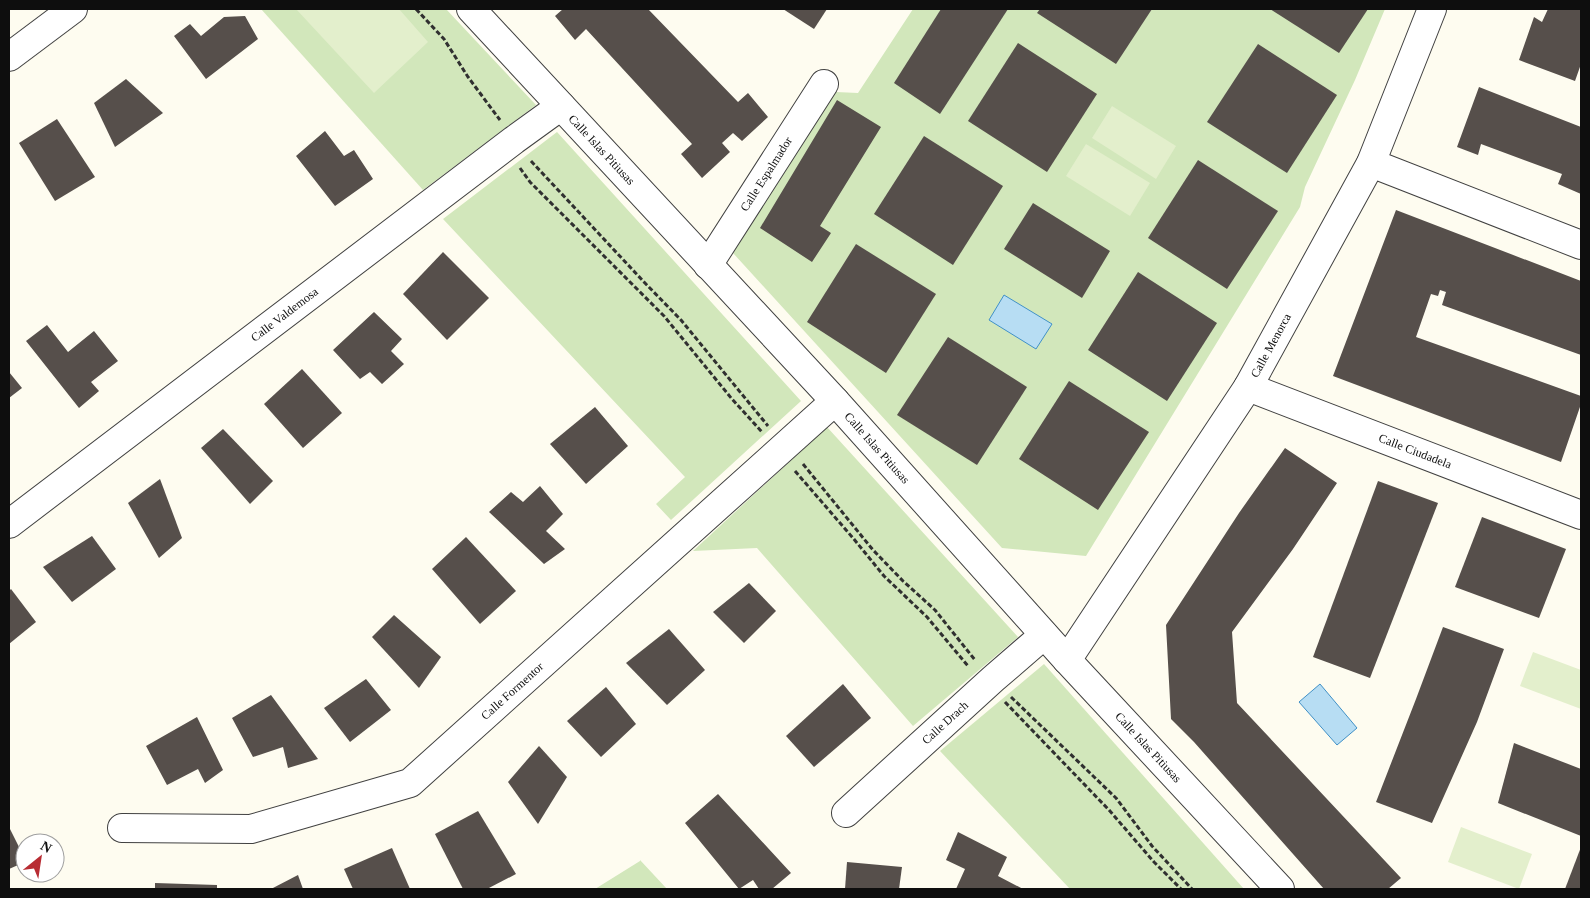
<svg xmlns="http://www.w3.org/2000/svg" width="1590" height="898" viewBox="0 0 1590 898" font-family="'Times New Roman',serif">
	<rect width="100%" height="100%" fill="#fefcf0"/>
	<!-- green -->
	<g fill="#d2e7bb">
		<polygon points="261,9 446,9 536,105 423,190"/>
		<polygon points="913,9 1385,9 1355,80 1305,187 1300,207 1086,556 1002,548 733,253 836,92 858,93"/>
		<polygon points="557,132 801,401 671,520 656,504 685,477 443,219"/>
		<polygon points="827,427 1018,637 913,726 757,548 693,551"/>
		<polygon points="1044,664 1244,889 1070,889 940,751"/>
		<polygon points="640,860 667,889 595,889 640,861"/>
	</g>
	<!-- pitch -->
	<g fill="#e3efcc">
		<polygon points="296,9 399,9 428,42 374,93"/>
		<polygon points="1112,106 1176,146 1156,179 1092,138"/>
		<polygon points="1086,144 1150,183 1130,216 1066,176"/>
		<polygon points="1533,652 1581,670 1581,709 1520,686"/>
		<polygon points="1461,827 1532,854 1519,889 1448,862"/>
	</g>
	<!-- water -->
	<g fill="#b7ddf3" stroke="#4191c7">
		<polygon points="1004,295 1052,324 1036,349 989,320"/>
		<polygon points="1320,684 1357,728 1337,745 1299,702"/>
	</g>
	<!-- building -->
	<g fill="#564f4b">
		<polygon points="563,9 648,9 738,102 748,93 768,117 742,141 733,133 722,143 730,152 702,178 681,154 692,144 586,29 575,40 555,16"/>
		<polygon points="783,9 827,9 814,29"/>
		<polygon points="941,9 1008,9 940,114 894,83"/>
		<polygon points="1040,9 1152,9 1116,64 1037,13"/>
		<polygon points="1270,9 1368,9 1339,53"/>
		<polygon points="1548,9 1581,9 1581,64 1575,81 1519,60 1534,17 1542,22"/>
		<polygon points="245,16 258,39 206,79 174,36 190,24 201,36 224,17"/>
		<polygon points="1018,43 1097,94 1047,172 968,121"/>
		<polygon points="1258,44 1337,95 1287,173 1207,122"/>
		<polygon points="126,79 163,113 115,147 94,103"/>
		<polygon points="1479,87 1581,127 1581,194 1558,184 1562,174 1481,144 1478,155 1457,147"/>
		<polygon points="837,100 881,127 820,226 831,233 812,262 760,228"/>
		<polygon points="57,119 95,177 55,201 19,143"/>
		<polygon points="325,131 344,156 354,150 373,179 335,206 296,156"/>
		<polygon points="924,136 1003,186 953,265 874,214"/>
		<polygon points="1198,160 1278,211 1227,289 1148,238"/>
		<polygon points="1033,203 1110,251 1082,298 1004,249"/>
		<polygon points="1396,210 1581,281 1581,355 1442,305 1446,292 1440,290 1438,296 1431,294 1416,337 1581,396 1581,404 1561,462 1333,376"/>
		<polygon points="856,244 936,294 886,373 807,322"/>
		<polygon points="443,252 489,298 447,340 403,294"/>
		<polygon points="1138,272 1217,323 1167,401 1088,350"/>
		<polygon points="374,312 402,339 391,351 404,364 382,384 370,372 360,379 333,350"/>
		<polygon points="47,325 68,352 94,331 118,361 91,382 99,391 79,408 26,341"/>
		<polygon points="948,337 1027,387 977,465 897,415"/>
		<polygon points="302,369 342,413 303,448 264,404"/>
		<polygon points="9,372 22,388 9,398"/>
		<polygon points="1069,381 1149,432 1098,510 1019,459"/>
		<polygon points="595,407 628,446 586,484 550,444"/>
		<polygon points="223,429 273,481 250,504 201,448"/>
		<polygon points="1285,448 1337,483 1293,549 1232,632 1237,703 1401,878 1388,889 1324,889 1194,742 1171,719 1166,625 1239,513"/>
		<polygon points="160,479 182,538 159,558 128,503"/>
		<polygon points="1378,481 1438,503 1370,678 1313,657"/>
		<polygon points="540,486 563,514 546,531 565,549 544,564 489,512 511,492 523,502"/>
		<polygon points="1482,517 1566,549 1539,618 1455,587"/>
		<polygon points="92,536 116,569 72,602 43,567"/>
		<polygon points="466,537 516,591 480,624 432,569"/>
		<polygon points="749,583 776,611 744,643 713,612"/>
		<polygon points="11,589 36,622 9,644 9,591"/>
		<polygon points="394,615 441,657 419,688 372,637"/>
		<polygon points="1443,627 1504,649 1477,722 1432,823 1376,802 1416,699"/>
		<polygon points="669,629 705,670 667,705 626,663"/>
		<polygon points="366,679 391,710 350,742 324,708"/>
		<polygon points="843,684 871,718 814,767 786,736"/>
		<polygon points="606,687 636,724 601,757 567,721"/>
		<polygon points="271,695 318,759 288,768 283,747 253,757 232,718"/>
		<polygon points="197,717 223,770 205,783 198,769 167,785 146,746"/>
		<polygon points="1514,743 1581,769 1581,836 1498,803"/>
		<polygon points="539,746 567,777 538,824 508,782"/>
		<polygon points="718,794 791,873 772,889 759,889 753,880 739,889 685,823"/>
		<polygon points="478,811 516,874 487,889 463,889 435,834"/>
		<polygon points="9,827 25,859 25,862 9,869"/>
		<polygon points="958,832 1007,857 998,876 1023,889 956,889 965,869 946,860"/>
		<polygon points="1581,847 1581,889 1565,889"/>
		<polygon points="392,848 410,889 353,889 344,869"/>
		<polygon points="847,862 902,867 899,889 845,889"/>
		<polygon points="298,875 303,889 271,889"/>
		<polygon points="155,883 217,885 217,889 155,889"/>
	</g>
	<g fill="none" stroke-linecap="round" stroke-linejoin="round">
		<!-- minor casing -->
		<g stroke="#414141" stroke-width="30">
			<g id="minor">
				<path id="s1" d="M471,9L835,401L1067,660L1280,889"/>
				<polyline points="9,57 73,9"/>
				<polyline points="1371,163 1581,245"/>
				<path id="s2" d="M708,265L824,84"/>
				<path id="s3" d="M1248,387L1581,515"/>
				<path id="s4" d="M9,524L514,140L561,106"/>
				<path id="s5" d="M1067,660L1248,387L1371,163L1432,9"/>
				<path id="s6" d="M846,813L993,679L1044,635"/>
				<path id="s7" d="M122,828L251,829L410,783L835,401"/>
			</g>
		</g>
		<!-- path -->
		<g stroke="#303030" stroke-width="3" stroke-dasharray="5 2.5" stroke-linecap="butt">
			<polyline points="416,9 444,39 468,77 500,120"/>
			<polyline points="531,161 644,282 681,320 768,426"/>
			<polyline points="520,168 530,182 664,316 732,399 762,432"/>
			<polyline points="803,464 873,550 903,581 935,610 975,660"/>
			<polyline points="795,471 853,538 884,576 927,617 968,666"/>
			<polyline points="1011,697 1116,798 1152,846 1192,889"/>
			<polyline points="1005,702 1109,810 1154,862 1181,889"/>
		</g>
		<!-- minor -->
		<use href="#minor" stroke="#fff" stroke-width="28"/>
	</g>
	<g text-anchor="middle" dominant-baseline="central" stroke-width="5" stroke-linejoin="round" paint-order="stroke">
		<!-- street labels -->
		<g font-size="12" fill="#0e0e0e" stroke="#fff">
			<text stroke="none"><textPath href="#s1" startOffset="192">Calle Islas Pitiusas</textPath></text>
			<text stroke="none"><textPath href="#s2" startOffset="108">Calle Espalmador</textPath></text>
			<text stroke="none"><textPath href="#s4" startOffset="346">Calle Valdemosa</textPath></text>
			<text stroke="none"><textPath href="#s5" startOffset="375">Calle Menorca</textPath></text>
			<text stroke="none"><textPath href="#s1" startOffset="598">Calle Islas Pitiusas</textPath></text>
			<text stroke="none"><textPath href="#s3" startOffset="179">Calle Ciudadela</textPath></text>
			<text stroke="none"><textPath href="#s7" startOffset="432">Calle Formentor</textPath></text>
			<text stroke="none"><textPath href="#s6" startOffset="134">Calle Drach</textPath></text>
			<text stroke="none"><textPath href="#s1" startOffset="1002">Calle Islas Pitiusas</textPath></text>
		</g>
	</g>
	<!-- border -->
	<rect width="1590" height="898" fill="none" stroke="#0e0e0e" stroke-width="20"/>
	<!-- north arrow -->
	<g transform="translate(40 858) rotate(30)"><circle r="24" fill="#ffffff" stroke="#9f9f9f"/>
	<path d="M0-4L9 19L0 12L-9 19Z" fill="#b82c33"/>
	<text y="-8" font-size="14" font-weight="bold" text-anchor="middle" fill="#0e0e0e">N</text>
	</g>
</svg>
